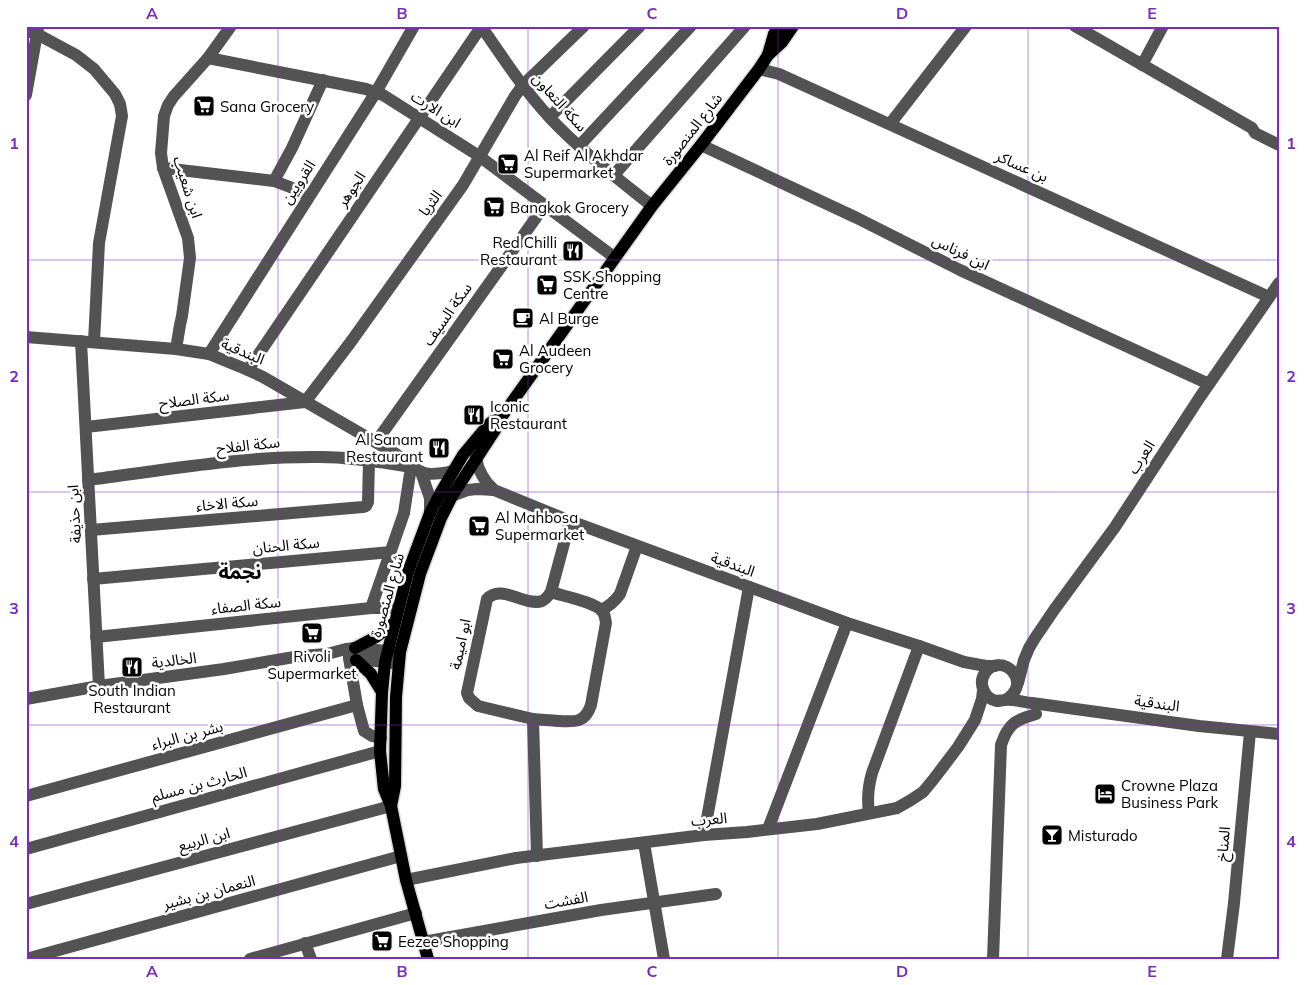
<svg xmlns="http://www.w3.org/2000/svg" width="1305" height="985" viewBox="0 0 1305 985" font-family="Mulish,'Noto Sans Arabic',sans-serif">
	<rect width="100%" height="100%" fill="#fff"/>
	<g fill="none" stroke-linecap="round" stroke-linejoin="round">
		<!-- major casing -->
		<g stroke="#dbdbdb" stroke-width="15">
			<g id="major">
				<polyline points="768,55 774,34 779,26"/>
				<polyline points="355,648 376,637 394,623"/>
				<polyline points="356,660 371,674 382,692"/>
				<polyline points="391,806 395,786 396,697 399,663 400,652 420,574 441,518 452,496 495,430 500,419 652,206 701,145 759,69 768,55 782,42 793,26"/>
				<polyline points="428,959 406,880 391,806 384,789 380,751 382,693 385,662 408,572 430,513 441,492 463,455 488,425 493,421 500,419"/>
			</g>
		</g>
		<!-- minor -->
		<g stroke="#535353" stroke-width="12">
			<path d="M481,26C503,58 524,90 550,118C581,151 617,178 652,206"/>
			<polyline points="1075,26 1252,128 1255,133 1279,145"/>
			<polyline points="26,31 37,34 76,55 94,69 115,94 120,104 122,116 120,127 99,243 94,342"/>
			<polyline points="208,58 366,89 383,95 479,156 614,257"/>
			<polyline points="1142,65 1163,26"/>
			<polyline points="759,69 779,74 1269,297"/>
			<polyline points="26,95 38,28"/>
			<polyline points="550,117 640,26"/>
			<polyline points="890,124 966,26"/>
			<polyline points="701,145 857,218 960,270 1209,384"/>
			<polyline points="579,146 691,26"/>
			<polyline points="163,168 274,181 290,187 308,196"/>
			<polyline points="614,175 745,26"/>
			<polyline points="274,181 292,148 323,80"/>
			<path d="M26,337L176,349L209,354L248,370L263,377L396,454C421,473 421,478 453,471"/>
			<polyline points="81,341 99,686"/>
			<polyline points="176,349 180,325 182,316 190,258 188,238 163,168 161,153 164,116 168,105 174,96 208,58 231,26"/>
			<polyline points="209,354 376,92 414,26"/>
			<polyline points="248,370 481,27"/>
			<polyline points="86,427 305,402 350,343 463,185 515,96 523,85 584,26"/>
			<polyline points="376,442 545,205"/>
			<path d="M476,457C478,471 484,481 494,490"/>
			<polyline points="421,472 430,498 430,513"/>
			<path d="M88,480C165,470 243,456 320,457C350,457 381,462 411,467L404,513L371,608"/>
			<polyline points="452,496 468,490 477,489 494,490 570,521 847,623 919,646 964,662 986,666 995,666"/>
			<polyline points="91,530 363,507 366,506 368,502 369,461"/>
			<polyline points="93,579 391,552"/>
			<path d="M601,610C610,606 615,601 620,594L637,546"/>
			<polyline points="96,637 371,608 399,608"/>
			<polyline points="349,658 357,705 364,731 372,736 381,738"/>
			<polyline points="349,658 394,663"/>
			<polyline points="1018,683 1024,660 1029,648 1035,638 1054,610 1115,527 1200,397 1279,283"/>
			<polyline points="26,699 99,686 224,669 300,656 327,654 346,649 355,648 397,652"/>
			<path d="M1005,700C1035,683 1002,650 985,673C978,683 984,699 997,701C999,701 1003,700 1005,700C1013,699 1023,702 1032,703L1199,726L1279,734"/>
			<path d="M533,719C542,720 550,720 558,721C575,722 585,723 591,705L606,623C605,618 605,614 602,611C595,602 563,596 551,592"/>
			<polyline points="26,796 357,705"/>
			<path d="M869,813C867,799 868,787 872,773L919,646"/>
			<polyline points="768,829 847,623"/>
			<polyline points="704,835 749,587"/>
			<polyline points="644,843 664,959"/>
			<polyline points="26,849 380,751"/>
			<path d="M537,856L533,719L478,706L469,698L467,693L487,599C501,583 525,607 542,601C546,599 549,595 551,592L570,521"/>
			<polyline points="406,880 516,858 704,835 747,832 817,824 897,808 911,800 923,792 933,780 958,747 975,720 982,699 983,690"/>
			<polyline points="26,904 391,806"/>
			<polyline points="423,942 601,910 716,894"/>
			<polyline points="305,943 311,959"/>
			<polyline points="26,959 401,856"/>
			<polyline points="250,959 416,913"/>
			<path d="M993,959L1001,745C1008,724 1015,720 1036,714"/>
			<polyline points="1227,959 1234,903 1250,732"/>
		</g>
		<!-- major -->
		<use href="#major" stroke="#000" stroke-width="12"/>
	</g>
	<!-- grid -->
	<path fill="none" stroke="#7b2cbf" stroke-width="1" stroke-opacity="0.55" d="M278,26V959M528,26V959M778,26V959M1028,26V959M26,260H1279M26,492H1279M26,725H1279"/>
	<!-- icons -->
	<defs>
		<g id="supermarket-square" transform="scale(1.125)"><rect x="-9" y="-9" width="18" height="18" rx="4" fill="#000" stroke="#fff"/><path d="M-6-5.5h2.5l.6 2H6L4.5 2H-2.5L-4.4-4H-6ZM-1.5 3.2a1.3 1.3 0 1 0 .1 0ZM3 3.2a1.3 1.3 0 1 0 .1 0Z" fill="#fff"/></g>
		<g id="restaurant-square" transform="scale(1.125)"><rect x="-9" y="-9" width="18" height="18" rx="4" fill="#000" stroke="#fff"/><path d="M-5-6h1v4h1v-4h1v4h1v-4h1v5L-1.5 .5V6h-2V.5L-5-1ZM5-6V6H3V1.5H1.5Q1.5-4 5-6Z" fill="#fff"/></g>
		<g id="cafe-square" transform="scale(1.125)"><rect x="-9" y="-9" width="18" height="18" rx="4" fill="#000" stroke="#fff"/><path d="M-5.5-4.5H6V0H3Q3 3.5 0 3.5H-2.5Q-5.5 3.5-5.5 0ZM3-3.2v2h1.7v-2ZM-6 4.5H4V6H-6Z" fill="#fff"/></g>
		<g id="hotel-square" transform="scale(1.125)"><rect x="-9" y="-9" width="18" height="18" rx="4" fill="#000" stroke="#fff"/><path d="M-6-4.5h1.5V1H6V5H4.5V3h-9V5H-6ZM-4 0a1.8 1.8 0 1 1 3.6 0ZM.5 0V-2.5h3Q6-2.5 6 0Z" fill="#fff"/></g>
		<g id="bar-square" transform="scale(1.125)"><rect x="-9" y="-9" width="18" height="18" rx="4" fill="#000" stroke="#fff"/><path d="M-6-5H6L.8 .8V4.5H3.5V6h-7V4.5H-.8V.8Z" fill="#fff"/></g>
	</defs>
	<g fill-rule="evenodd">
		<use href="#supermarket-square" x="204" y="106"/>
		<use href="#supermarket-square" x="508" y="164"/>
		<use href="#supermarket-square" x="494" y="207"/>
		<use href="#restaurant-square" x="573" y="251"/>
		<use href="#supermarket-square" x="547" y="285"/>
		<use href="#cafe-square" x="523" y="318"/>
		<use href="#supermarket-square" x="503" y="359"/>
		<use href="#restaurant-square" x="474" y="415"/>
		<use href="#restaurant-square" x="439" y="448"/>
		<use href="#supermarket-square" x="479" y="526"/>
		<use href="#supermarket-square" x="312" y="633"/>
		<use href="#restaurant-square" x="132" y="667"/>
		<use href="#hotel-square" x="1105" y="794"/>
		<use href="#bar-square" x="1052" y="835"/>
		<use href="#supermarket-square" x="382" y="941"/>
	</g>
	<g text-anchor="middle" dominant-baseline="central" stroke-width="5" stroke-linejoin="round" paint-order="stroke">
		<!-- street labels -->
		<g font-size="15" fill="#000" stroke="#fff">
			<text transform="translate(560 102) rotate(48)">سكة التعاون</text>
			<text transform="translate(436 109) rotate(32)">ابن الارت</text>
			<text transform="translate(692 129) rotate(-52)">شارع المنصورة</text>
			<text transform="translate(1022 166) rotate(24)">بن عساكر</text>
			<text transform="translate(298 182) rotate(-57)">القرويين</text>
			<text transform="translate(188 187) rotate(72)">ابن شعيب</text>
			<text transform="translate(351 189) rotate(-56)">الجوهر</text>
			<text transform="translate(430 203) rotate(-54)">الثريا</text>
			<text transform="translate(961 252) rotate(26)">ابن فرناس</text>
			<text transform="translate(447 314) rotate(-55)">سكة السيف</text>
			<text transform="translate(243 351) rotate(23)">البندقية</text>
			<text transform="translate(194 399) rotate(-7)">سكة الصلاح</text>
			<text transform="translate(248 445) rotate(-6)">سكة الفلاح</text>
			<text transform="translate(1141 457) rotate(-57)">العرب</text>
			<text transform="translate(227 503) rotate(-5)">سكة الاخاء</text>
			<text transform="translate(74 514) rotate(-93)">ابن حذيفة</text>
			<text transform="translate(286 545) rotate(-5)">سكة الحنان</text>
			<text transform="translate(733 564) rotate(20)">البندقية</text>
			<text transform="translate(387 595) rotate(-74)">شارع المنصورة</text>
			<text transform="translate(246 605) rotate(-6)">سكة الصفاء</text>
			<text transform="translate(460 644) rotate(-78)">ابو اميمة</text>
			<text transform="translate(174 660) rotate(-7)">الخالدية</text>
			<text transform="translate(1157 703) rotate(8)">البندقية</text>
			<text transform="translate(187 735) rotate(-15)">بشر بن البراء</text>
			<text transform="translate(199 784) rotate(-15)">الحارث بن مسلم</text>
			<text transform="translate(709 819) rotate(-5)">العرب</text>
			<text transform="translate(204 839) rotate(-15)">ابن الربيع</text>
			<text transform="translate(1223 844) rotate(-85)">المناخ</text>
			<text transform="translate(209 892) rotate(-15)">النعمان بن بشير</text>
			<text transform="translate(566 900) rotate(-10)">الفشت</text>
		</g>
		<!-- poi labels -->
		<g font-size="15" fill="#000" stroke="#fff" text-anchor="start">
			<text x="220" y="106">Sana Grocery</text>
			<text x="524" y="155">Al Reif Al Akhdar<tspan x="524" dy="17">Supermarket</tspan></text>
			<text x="510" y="207">Bangkok Grocery</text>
			<text x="557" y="242" text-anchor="end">Red Chilli<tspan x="557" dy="17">Restaurant</tspan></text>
			<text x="563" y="276">SSK Shopping<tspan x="563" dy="17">Centre</tspan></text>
			<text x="539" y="318">Al Burge</text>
			<text x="519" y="350">Al Audeen<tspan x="519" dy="17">Grocery</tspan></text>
			<text x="490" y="406">Iconic<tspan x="490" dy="17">Restaurant</tspan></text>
			<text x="423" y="439" text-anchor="end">Al Sanam<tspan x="423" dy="17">Restaurant</tspan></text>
			<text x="495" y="517">Al Mahbosa<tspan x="495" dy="17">Supermarket</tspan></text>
			<text x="312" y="656" text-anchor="middle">Rivoli<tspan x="312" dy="17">Supermarket</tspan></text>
			<text x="132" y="690" text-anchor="middle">South Indian<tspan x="132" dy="17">Restaurant</tspan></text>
			<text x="1121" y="785">Crowne Plaza<tspan x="1121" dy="17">Business Park</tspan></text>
			<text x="1068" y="835">Misturado</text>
			<text x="398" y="941">Eezee Shopping</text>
		</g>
		<!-- district labels -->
		<g font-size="20" font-weight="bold" fill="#000" stroke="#fff">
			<text x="240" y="571">نجمة</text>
		</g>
	</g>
	<!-- border -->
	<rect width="1305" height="985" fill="none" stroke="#ffffff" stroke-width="55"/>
	<rect x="28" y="28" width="1250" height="930" fill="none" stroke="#7b2cbf" stroke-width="2"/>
	<g font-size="16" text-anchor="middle" font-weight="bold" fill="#7b2cbf">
		<text x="152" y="19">A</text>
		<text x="402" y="19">B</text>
		<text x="652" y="19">C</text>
		<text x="902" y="19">D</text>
		<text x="1152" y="19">E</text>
		<text x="14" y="149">1</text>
		<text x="1291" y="149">1</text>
		<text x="14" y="382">2</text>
		<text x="1291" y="382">2</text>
		<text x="14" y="614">3</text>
		<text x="1291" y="614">3</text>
		<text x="14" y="847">4</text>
		<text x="1291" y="847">4</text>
		<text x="152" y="977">A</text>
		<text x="402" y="977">B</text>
		<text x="652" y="977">C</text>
		<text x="902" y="977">D</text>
		<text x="1152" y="977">E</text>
	</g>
</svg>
